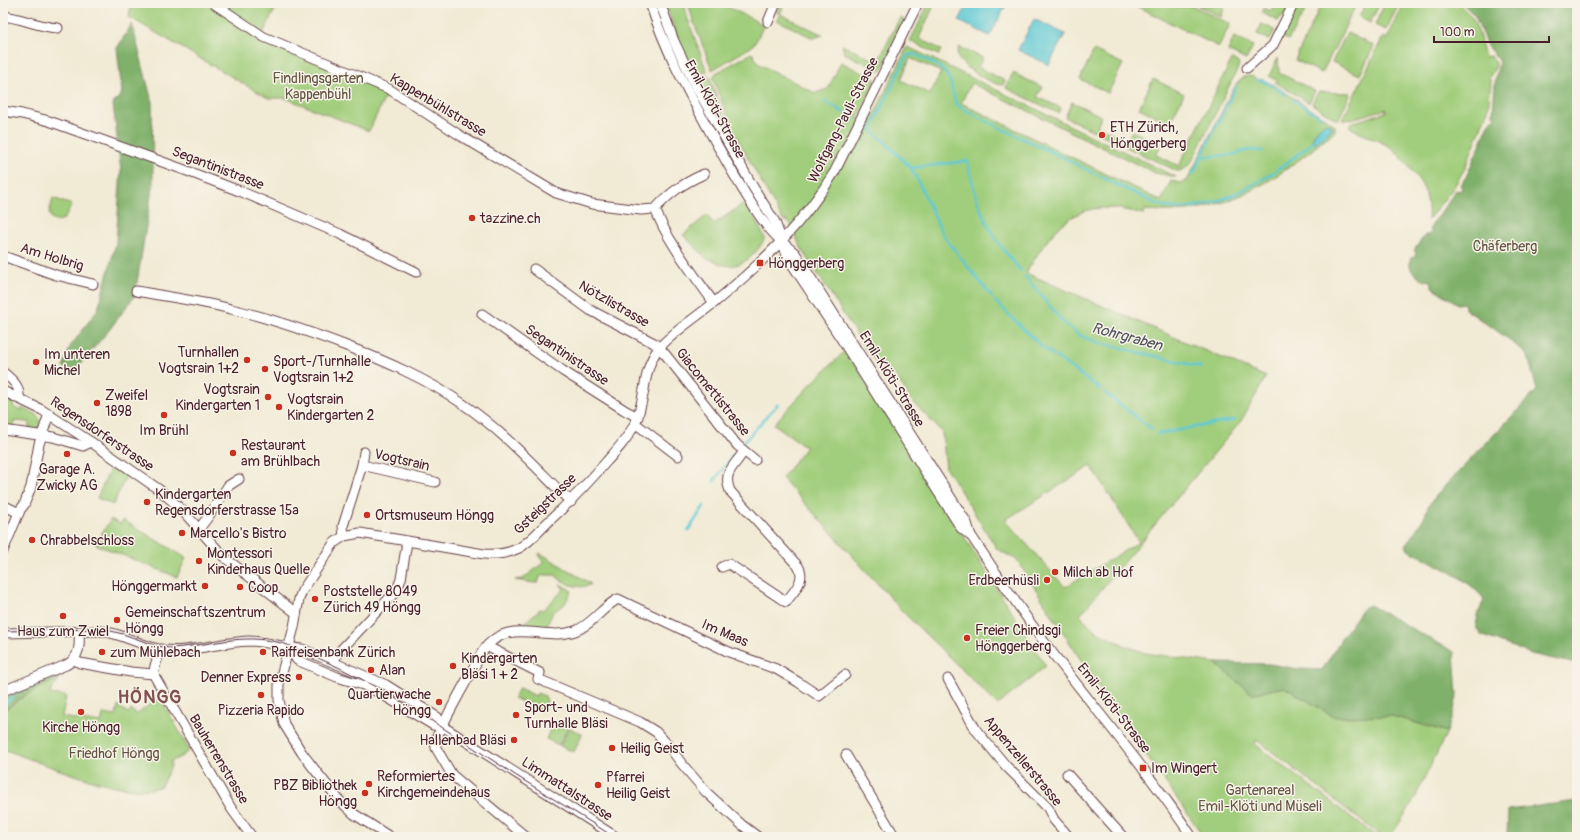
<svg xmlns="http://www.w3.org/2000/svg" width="1580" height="840" viewBox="0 0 1580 840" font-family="Pangolin,sans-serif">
	<rect width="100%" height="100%" fill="#f7f3e8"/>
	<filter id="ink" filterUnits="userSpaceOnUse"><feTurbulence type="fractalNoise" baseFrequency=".025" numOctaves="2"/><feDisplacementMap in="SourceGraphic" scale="8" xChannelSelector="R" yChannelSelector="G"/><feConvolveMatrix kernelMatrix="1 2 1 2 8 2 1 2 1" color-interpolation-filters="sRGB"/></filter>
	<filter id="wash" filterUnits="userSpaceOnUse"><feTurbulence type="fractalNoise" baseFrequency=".012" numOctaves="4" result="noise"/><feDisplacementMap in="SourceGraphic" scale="16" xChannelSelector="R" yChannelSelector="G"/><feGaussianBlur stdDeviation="0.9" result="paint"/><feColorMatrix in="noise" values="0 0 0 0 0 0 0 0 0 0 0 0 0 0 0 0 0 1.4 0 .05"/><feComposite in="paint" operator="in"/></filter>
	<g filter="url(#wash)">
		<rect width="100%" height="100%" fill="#f1ead4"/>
		<!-- green -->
		<g fill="#a1ce7b" stroke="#767653" fill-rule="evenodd">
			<polygon points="131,3 210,3 244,28 388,91 369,131 285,98 268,98 129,17"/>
			<polygon points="217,3 278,3 263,34"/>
			<polygon points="665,3 684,3 687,17 707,72 694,74 678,40"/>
			<polygon points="688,3 720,3 764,25 756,41 751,47 712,70 693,20"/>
			<polygon points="780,3 785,3 780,14 823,35 813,38 777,20 780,14 776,12"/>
			<polygon points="929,3 935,3 919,38 942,50 939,55 910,41"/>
			<polygon points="1137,3 1163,3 1177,7 1193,6 1230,24 1219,47 1136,6"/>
			<polygon points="1275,3 1290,3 1284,17 1281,16 1278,21 1262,13 1264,8 1271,11"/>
			<polygon points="1298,3 1310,3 1288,40 1282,37"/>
			<polygon points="1322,3 1357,3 1322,73 1295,60"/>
			<polygon points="1366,3 1380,3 1370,23 1359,17"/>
			<polygon points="1385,3 1392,3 1398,6 1386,30 1375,25"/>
			<path d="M1404,3H1458L1472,17L1479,34L1485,57L1491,56L1495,62V68L1489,78L1491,82L1488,110L1465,168L1454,187L1428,220C1430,194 1422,182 1405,162C1399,155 1394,148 1385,144C1374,138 1359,134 1349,126L1351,123L1386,112V109L1348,120H1342L1383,37L1387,39Z"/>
			<polygon points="1222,4 1224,5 1222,17 1198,6"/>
			<polygon points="900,17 905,21 881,71 844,53 842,45 878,62"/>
			<polygon points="1262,24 1275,30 1270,40 1257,34"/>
			<polygon points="1347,33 1374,46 1360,75 1332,62"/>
			<polygon points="1234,37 1253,46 1246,60 1228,51"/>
			<path d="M907,47L914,50L1176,177L1155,173L971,83L961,103L1161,201L1171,181L1181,183L1187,181L1230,95C1235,86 1245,68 1257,80L1261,79L1274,85L1335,125V131C1276,180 1226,218 1145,210L1144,214C1132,212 1120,208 1108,208C1066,206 1045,242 1026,273L1266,377L1241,421L1080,615L1097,632L1124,645L1145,653L1215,663L1252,694L1284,687L1335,717L1392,716L1447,732L1412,804L1390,837H1382L1257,740L1255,744L1377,837H1204L1095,682L1017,560L997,549L946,468L942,432L912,401L895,375L877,363L865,348L800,246L790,223L782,219L733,131L713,78L716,73L752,53L759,64L815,93L828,89L841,62L876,80L858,118L869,125ZM910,58L941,72L930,94L901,80ZM1091,466L1139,542L1065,587L1005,520Z"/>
			<path d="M959,47L983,58L978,67L1005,81L1003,85C993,85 959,66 957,55Z"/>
			<polygon points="1094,50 1123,64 1108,93 1080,79"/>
			<polygon points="1278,58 1279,73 1315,91 1309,103 1275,82 1277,80 1269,76"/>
			<path d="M1232,59L1239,63L1238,68L1192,161C1188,166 1184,171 1177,171L1124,146L1132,131L1161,145L1156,155L1179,166Z"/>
			<polygon points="1013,73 1042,87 1037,97 1061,108 1058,113 1006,88"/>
			<polygon points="709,76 733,141 732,143 697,79"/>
			<polygon points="1153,79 1184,94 1170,123 1139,108"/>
			<polygon points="1318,92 1351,93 1338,120 1312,104"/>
			<polygon points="1072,102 1101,116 1097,126 1120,137 1117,142 1065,117"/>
			<polygon points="53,198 72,205 64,219 58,221 52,219 49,213"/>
			<path d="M746,202L765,238C757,253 743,269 724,265C718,264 713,259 707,259L683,235L707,215L714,224Z"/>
			<polygon points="846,350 1046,666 998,705 903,612 782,478 806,447 774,424 809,386"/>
			<path d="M7,401L14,404L13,407L21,411L22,408C32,413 43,414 39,427L35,429L29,428V422L14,421V427L3,425V408Z"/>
			<polygon points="111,467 127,474 113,505 97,498"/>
			<polygon points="111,519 120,524 123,520 186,558 177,577 95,544"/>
			<path d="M540,553L591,584C581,591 562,583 555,575H543L540,577L538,583C530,583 523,581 515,580L523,579L544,562L539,555Z"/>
			<polygon points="560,584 572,591 564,605 553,612 546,627 531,627 523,624 540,609 543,610 564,589"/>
			<path d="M60,678L49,694L66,696L62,717L101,723L103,714L116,716L118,706L128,713L131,710L137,714L149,705L161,699L189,749C186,756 177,758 170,762L171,766L161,786C133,802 34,760 3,749V711L27,694Z"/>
			<polygon points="519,688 536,696 537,693 545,696 547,702 543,711 514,698"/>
			<polygon points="554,721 568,727 559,745 546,739"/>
			<polygon points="569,728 582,734 574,752 560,746"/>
		</g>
		<!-- forest -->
		<g fill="#80b16b" stroke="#65684b">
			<path d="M1462,3H1577V664L1531,654L1481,635L1476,627L1478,615L1484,599C1467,577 1433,563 1408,550L1406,545L1425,516L1428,506L1440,491L1537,390L1528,356L1510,340L1465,309V305L1462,303L1458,304L1432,287V282L1428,280L1425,281C1415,275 1407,270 1411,258L1415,257L1416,253L1414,250L1425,235H1429L1431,231L1430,228L1456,190L1460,191L1462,188L1460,185L1466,177L1491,120L1494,119L1495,116L1493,114L1495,83L1499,60L1487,46L1475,16Z"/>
			<polygon points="132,24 152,102 153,183 135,295 110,329 73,372 63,367 70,347 98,309 116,243 121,171 113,104 122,93 117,48"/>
			<polygon points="1370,605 1454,652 1457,696 1454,710 1447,732 1392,716 1335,717 1284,687 1252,694 1215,663 1269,664 1298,669 1322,670 1343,636 1364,607"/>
			<path d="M57,672L60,678L27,694L3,711V698C22,690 39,681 57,672Z"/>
			<polygon points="1577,801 1577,837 1507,837 1508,810"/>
		</g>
		<!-- water -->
		<g fill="#5dc9d4" stroke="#547480">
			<polygon points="968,3 1002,3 1006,5 990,36 959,21"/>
			<polygon points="1034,19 1065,34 1049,65 1018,50"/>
			<path d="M1327,123L1332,127C1329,134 1321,140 1314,143L1312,140C1315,131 1318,127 1327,123Z"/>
		</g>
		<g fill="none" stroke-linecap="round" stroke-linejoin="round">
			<!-- stream -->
			<g stroke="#5dc9d4" stroke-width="2.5">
				<path d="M1257,80C1267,80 1278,90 1286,95"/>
				<polyline points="823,100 855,119"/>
				<polyline points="1293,100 1321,117"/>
				<polyline points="869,128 889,146 911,168 917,179 943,235 992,297"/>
				<path d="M872,130L873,125L907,56L913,54C928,60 947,67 951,84C953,92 953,98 957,105C989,124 1024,139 1058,155C1081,167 1105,179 1128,190C1144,197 1161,209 1179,208C1230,206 1276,173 1313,142"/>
				<polyline points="1202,157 1230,155 1250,150 1263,151"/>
				<path d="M911,168L967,161L968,163C977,211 989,235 1021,271"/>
				<polyline points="1192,176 1236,87"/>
				<polyline points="1025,276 1062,321 1079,335 1096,342 1201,367"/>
				<polyline points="995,301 1041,346 1100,389"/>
				<polyline points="1104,392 1152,429"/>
				<polyline points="1157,434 1235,420"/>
				<polyline points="743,443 778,404"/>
				<polyline points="714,481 733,455"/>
				<polyline points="688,531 704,506"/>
				<polyline points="40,680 55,675"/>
				<polyline points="3,705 13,697"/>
			</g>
		</g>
	</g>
	<g filter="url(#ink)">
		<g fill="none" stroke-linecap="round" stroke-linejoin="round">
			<!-- minor casing -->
			<g stroke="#633d44" stroke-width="11">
				<g id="minor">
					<polyline points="213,3 264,37 389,89 461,136 556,193 592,204 641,210 655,209"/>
					<path d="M650,3C666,53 691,97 716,143C732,171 747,200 767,226C775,236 785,245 795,253L967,523L971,536"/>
					<path d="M660,3L674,41L695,85L753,187L775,222L788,258L842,340L961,528L972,537C998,576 1023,614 1051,651C1098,713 1149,772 1192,837"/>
					<path d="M3,16C22,18 39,27 58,28"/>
					<polyline points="768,22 776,3"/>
					<polyline points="1247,68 1273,45 1294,3"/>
					<polyline points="3,111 22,114 49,121 182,169 242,192 340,234 416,272"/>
					<path d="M655,209C669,244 693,273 714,303"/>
					<path d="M655,209C671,192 682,184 704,174"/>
					<polyline points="3,256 56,275 93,284"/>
					<polyline points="534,269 590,310 654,343 665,354 737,445 755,460"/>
					<path d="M136,291C168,297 200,301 231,309C270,318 307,331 344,345C385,361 427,379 463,404C503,431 536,468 571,502"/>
					<polyline points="482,314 563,371 626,411 638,417"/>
					<path d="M3,372C13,381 20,385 19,399"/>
					<polyline points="3,391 42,410 91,442 161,491 181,509 224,557 296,613"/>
					<polyline points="635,423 678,456"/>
					<polyline points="3,430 53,437 83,446 91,442"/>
					<polyline points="362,465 435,482"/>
					<polyline points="3,505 19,513"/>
					<polyline points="199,529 208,517 228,486 239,479"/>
					<polyline points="344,536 343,526 362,465 364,452"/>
					<polyline points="3,551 20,510 24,505 31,487 39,444 49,414"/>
					<path d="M722,567L729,564L786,602C793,592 807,580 798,566L730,491C722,472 735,466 744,451"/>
					<path d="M3,633L102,631C124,634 143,647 163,650C188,653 222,642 248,641C267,641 284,648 302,649L386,685L437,717L442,726"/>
					<polyline points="488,645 492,649 540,673 538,679 640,722 656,732 667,744 682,764 706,792 742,825 758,837"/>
					<polyline points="289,648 297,660 337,677 363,685 378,692 433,725 442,726 453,733 616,837"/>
					<path d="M161,649C158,658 152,669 155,677L231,808L252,837"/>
					<polyline points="74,660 80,663 131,672 154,674"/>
					<polyline points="333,662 338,653 397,590 401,579 407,542"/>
					<polyline points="948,679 976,730 1006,766 1048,808 1054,820 1069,837"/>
					<path d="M3,691L66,665C80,658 80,645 79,631"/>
					<polyline points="846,755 895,837"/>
					<polyline points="1067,774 1123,837"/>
					<path d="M390,837L354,814L339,800L315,770L302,753L284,724L279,700V684L294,627L299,599L302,591L334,543L344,536L360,533L484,554C497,555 507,554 519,548C530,542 539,531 548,522C569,503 588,483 607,461C617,450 628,438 634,425C647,401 641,370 659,348C675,330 697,317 715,302C761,264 804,223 835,171L918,3"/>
					<path d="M526,837L452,775L436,748L435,741C446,717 459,694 472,671C478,660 482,649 492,641C498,636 506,633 514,632C534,630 555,638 575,631C592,625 602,607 618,599L729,652L776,669L798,682L819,696L845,675"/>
				</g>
			</g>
			<!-- minor -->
			<use href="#minor" stroke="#fff" stroke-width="9"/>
			<!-- tram -->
			<path stroke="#4a1f2b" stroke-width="1" d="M3,631L103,629L123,634L157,646L169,648C203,647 237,634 271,641C287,643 302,651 316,657C376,683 429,719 483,754C526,783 571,809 614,837"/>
		</g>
	</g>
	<!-- markers -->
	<g fill="#c8321e" stroke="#f7f3e8" stroke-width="1.5">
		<circle cx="1102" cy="135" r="4"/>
		<circle cx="472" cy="218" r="4"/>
		<rect x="756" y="259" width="8" height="8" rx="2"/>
		<circle cx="247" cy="360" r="4"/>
		<circle cx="36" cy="362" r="4"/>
		<circle cx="265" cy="369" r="4"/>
		<circle cx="268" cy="397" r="4"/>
		<circle cx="97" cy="403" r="4"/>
		<circle cx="279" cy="407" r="4"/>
		<circle cx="164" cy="415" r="4"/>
		<circle cx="233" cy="453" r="4"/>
		<circle cx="67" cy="454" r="4"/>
		<circle cx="147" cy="502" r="4"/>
		<circle cx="367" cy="515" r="4"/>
		<circle cx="182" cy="533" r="4"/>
		<circle cx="32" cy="540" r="4"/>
		<circle cx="199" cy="561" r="4"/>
		<circle cx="1055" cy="572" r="4"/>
		<circle cx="1047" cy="580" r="4"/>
		<circle cx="205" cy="586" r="4"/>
		<circle cx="240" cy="587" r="4"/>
		<circle cx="315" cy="599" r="4"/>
		<circle cx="63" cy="616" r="4"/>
		<circle cx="117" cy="620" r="4"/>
		<circle cx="967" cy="638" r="4"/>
		<circle cx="102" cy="652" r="4"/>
		<circle cx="263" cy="652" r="4"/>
		<circle cx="453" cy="666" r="4"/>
		<circle cx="371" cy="670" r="4"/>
		<circle cx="299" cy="677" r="4"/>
		<circle cx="261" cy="695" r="4"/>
		<circle cx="439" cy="702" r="4"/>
		<circle cx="81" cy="712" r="4"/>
		<circle cx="516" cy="715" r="4"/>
		<circle cx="514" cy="740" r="4"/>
		<circle cx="612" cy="748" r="4"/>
		<rect x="1139" y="764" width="8" height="8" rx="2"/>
		<circle cx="369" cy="784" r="4"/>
		<circle cx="598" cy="785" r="4"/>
		<circle cx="365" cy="793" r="4"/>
	</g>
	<g text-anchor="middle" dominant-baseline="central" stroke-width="3" stroke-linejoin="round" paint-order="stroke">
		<!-- park labels -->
		<g font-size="14" fill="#645443" stroke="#f7f3e8">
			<text x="318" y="78">Findlingsgarten<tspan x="318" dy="16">Kappenbühl</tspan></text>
			<text x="1505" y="246">Chäferberg</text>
			<text x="114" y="753">Friedhof Höngg</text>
			<text x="1260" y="790">Gartenareal<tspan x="1260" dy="16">Emil-Klöti und Müseli</tspan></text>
		</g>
		<!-- street labels -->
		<g font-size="14" fill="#4a1f2b" stroke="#f7f3e8">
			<text transform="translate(438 105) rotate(31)">Kappenbühlstrasse</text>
			<text transform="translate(715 109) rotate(61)">Emil-Klöti-Strasse</text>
			<text transform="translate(843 120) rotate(-63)">Wolfgang-Pauli-Strasse</text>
			<text transform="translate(218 168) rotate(21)">Segantinistrasse</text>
			<text transform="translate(52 257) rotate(17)">Am Holbrig</text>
			<text transform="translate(614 304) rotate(30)">Nötzlistrasse</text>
			<text transform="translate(567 355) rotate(34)">Segantinistrasse</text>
			<text transform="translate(892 379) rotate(58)">Emil-Klöti-Strasse</text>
			<text transform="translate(713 392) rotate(51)">Giacomettistrasse</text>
			<text transform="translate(102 434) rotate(34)">Regensdorferstrasse</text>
			<text transform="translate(402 460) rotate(13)">Vogtsrain</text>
			<text transform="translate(545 504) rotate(-44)">Gsteigstrasse</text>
			<text transform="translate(725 633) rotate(23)">Im Maas</text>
			<text transform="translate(1114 708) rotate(52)">Emil-Klöti-Strasse</text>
			<text transform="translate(219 759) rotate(59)">Bauherrenstrasse</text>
			<text transform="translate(1023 761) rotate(50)">Appenzellerstrasse</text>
			<text transform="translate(567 789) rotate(33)">Limmattalstrasse</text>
		</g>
		<!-- poi labels -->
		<g font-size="14" fill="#4a1f2b" stroke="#f7f3e8" text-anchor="start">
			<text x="1110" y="127">ETH Zürich,<tspan x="1110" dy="16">Hönggerberg</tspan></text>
			<text x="480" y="218">tazzine.ch</text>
			<text x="768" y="263">Hönggerberg</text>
			<text x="239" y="352" text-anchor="end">Turnhallen<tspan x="239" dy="16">Vogtsrain 1+2</tspan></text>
			<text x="44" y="354">Im unteren<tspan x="44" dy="16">Michel</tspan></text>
			<text x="273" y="361">Sport-/Turnhalle<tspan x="273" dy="16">Vogtsrain 1+2</tspan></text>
			<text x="260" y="389" text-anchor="end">Vogtsrain<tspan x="260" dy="16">Kindergarten 1</tspan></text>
			<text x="105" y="395">Zweifel<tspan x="105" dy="16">1898</tspan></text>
			<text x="287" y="399">Vogtsrain<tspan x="287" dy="16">Kindergarten 2</tspan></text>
			<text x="164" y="430" text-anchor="middle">Im Brühl</text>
			<text x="241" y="445">Restaurant<tspan x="241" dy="16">am Brühlbach</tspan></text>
			<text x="67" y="469" text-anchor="middle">Garage A.<tspan x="67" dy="16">Zwicky AG</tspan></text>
			<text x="155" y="494">Kindergarten<tspan x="155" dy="16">Regensdorferstrasse 15a</tspan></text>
			<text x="375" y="515">Ortsmuseum Höngg</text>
			<text x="190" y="533">Marcello's Bistro</text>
			<text x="40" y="540">Chrabbelschloss</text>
			<text x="207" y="553">Montessori<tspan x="207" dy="16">Kinderhaus Quelle</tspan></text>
			<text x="1063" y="572">Milch ab Hof</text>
			<text x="1039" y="580" text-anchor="end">Erdbeerhüsli</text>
			<text x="197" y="586" text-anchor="end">Hönggermarkt</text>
			<text x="248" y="587">Coop</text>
			<text x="323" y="591">Poststelle 8049<tspan x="323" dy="16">Zürich 49 Höngg</tspan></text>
			<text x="125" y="612">Gemeinschaftszentrum<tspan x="125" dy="16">Höngg</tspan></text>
			<text x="975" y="630">Freier Chindsgi<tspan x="975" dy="16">Hönggerberg</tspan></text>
			<text x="63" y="631" text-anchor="middle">Haus zum Zwiel</text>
			<text x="110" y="652">zum Mühlebach</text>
			<text x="271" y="652">Raiffeisenbank Zürich</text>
			<text x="461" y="658">Kindergarten<tspan x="461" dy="16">Bläsi 1 + 2</tspan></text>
			<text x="379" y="670">Alan</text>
			<text x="291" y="677" text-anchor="end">Denner Express</text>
			<text x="431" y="694" text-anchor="end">Quartierwache<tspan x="431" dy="16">Höngg</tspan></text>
			<text x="524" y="707">Sport- und<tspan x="524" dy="16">Turnhalle Bläsi</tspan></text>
			<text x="261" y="710" text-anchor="middle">Pizzeria Rapido</text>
			<text x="81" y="727" text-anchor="middle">Kirche Höngg</text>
			<text x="506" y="740" text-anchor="end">Hallenbad Bläsi</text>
			<text x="620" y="748">Heilig Geist</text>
			<text x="1151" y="768">Im Wingert</text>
			<text x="377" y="776">Reformiertes<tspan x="377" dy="16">Kirchgemeindehaus</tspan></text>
			<text x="606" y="777">Pfarrei<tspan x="606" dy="16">Heilig Geist</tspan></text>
			<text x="357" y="785" text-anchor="end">PBZ Bibliothek<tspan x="357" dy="16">Höngg</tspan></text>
		</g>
		<!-- water labels -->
		<g font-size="15" font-style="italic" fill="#50525e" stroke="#f7f3e8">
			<text transform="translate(1127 337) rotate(15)">Rohrgraben</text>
		</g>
		<!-- district labels -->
		<g font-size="18" font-weight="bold" letter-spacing="1" fill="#815251" stroke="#f7f3e8">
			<text x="150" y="697">HÖNGG</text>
		</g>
	</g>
	<!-- margin -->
	<rect width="1580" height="840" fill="none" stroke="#f7f3e8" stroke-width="16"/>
	<!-- scale -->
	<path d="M1434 36v6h115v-6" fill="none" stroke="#4a1f2b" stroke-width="2"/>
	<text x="1440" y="36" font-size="12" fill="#4a1f2b" stroke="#f7f3e8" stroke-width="3" paint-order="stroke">100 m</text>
</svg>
